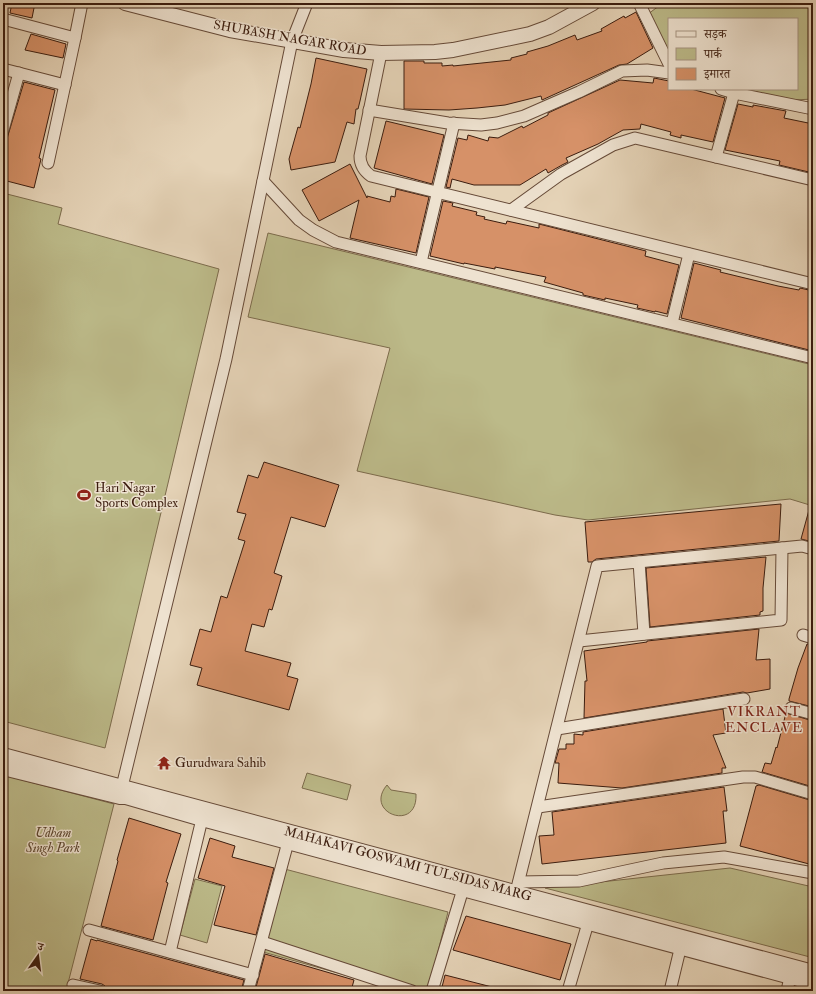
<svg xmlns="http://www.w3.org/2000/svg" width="816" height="994" viewBox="0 0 816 994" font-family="'IM FELL Double Pica','Noto Serif Devanagari',serif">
	<rect width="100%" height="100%" fill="#e5d3b7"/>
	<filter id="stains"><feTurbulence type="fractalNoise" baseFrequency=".005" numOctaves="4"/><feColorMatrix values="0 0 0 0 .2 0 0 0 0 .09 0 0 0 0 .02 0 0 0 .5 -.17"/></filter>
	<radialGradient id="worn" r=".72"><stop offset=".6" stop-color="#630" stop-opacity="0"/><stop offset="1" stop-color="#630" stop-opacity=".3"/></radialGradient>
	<!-- green -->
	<g fill="#bcba89" stroke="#7c6b4c">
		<polygon points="663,3 813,3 813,99 794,100 775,98 748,89 797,89 797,19 669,19 669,59 648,14"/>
		<polygon points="3,193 62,208 58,224 219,269 105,748 3,721"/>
		<polygon points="268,233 813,365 813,506 790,499 588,520 555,515 357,471 390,348 248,317"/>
		<polygon points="307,773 351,785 347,800 302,788"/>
		<polygon points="3,775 114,804 66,991 3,991"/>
		<path d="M387,785L391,790L416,794C418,833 363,813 387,785Z"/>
		<polygon points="277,867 448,912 428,991 402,991 256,950"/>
		<polygon points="730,868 813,887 813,945 810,957 545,888"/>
		<polygon points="195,879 222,886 207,943 180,935"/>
	</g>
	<!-- building -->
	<g fill="#d69168" stroke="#3b1c0e">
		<polygon points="12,3 35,3 32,18 10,13"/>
		<polygon points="636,12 653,48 627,64 619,65 542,100 541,96 505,105 477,108 449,110 404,109 404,61 424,61 424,63 442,63 442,66 453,65 453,66 511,60 511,58 527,54 527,52 548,46 575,35 577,40 602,31 601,29 624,16 625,18"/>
		<polygon points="31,34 66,44 63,58 25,50"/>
		<polygon points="316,58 367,69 360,101 358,109 356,109 354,124 347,122 335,162 291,170 289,159 298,127 300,128 311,84"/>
		<polygon points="654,78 669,81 669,89 691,89 725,98 713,142 681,135 681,138 670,135 671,132 641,124 640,129 623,130 598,144 566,158 568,162 562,165 548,173 546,169 520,185 474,185 452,179 450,188 446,187 458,138 467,140 468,135 488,141 489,137 498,138 522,126 523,128 548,115 548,113 620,80 653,83"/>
		<polygon points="24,82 55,90 39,158 41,159 34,188 3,180 3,152"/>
		<polygon points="738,104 753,107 753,105 786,111 784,118 813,124 813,173 779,165 780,161 725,150"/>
		<polygon points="386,121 444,135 432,184 374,168"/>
		<polygon points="350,164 367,198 367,196 390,202 391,196 395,197 396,189 429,197 416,253 350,238 359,200 319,221 302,190"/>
		<polygon points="443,201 453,203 452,206 477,212 476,215 485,217 484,219 506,224 507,221 539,228 539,224 646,251 645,256 679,265 667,314 655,311 655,312 637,308 638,305 605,298 605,300 583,295 583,293 544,282 546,277 495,267 495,269 464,263 464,264 430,256"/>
		<polygon points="694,263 721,270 720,272 778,286 799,290 800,288 813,291 813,351 681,318"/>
		<polygon points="264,462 339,485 325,527 291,517 274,573 282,576 272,610 269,609 264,627 252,624 245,651 291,663 287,676 298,679 289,710 197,685 202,668 190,665 200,629 211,632 221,596 227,598 245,541 238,539 246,514 237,512 248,475 258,478"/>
		<polygon points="781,504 779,541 596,559 592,562 588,562 585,522"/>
		<polygon points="809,510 813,511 813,542 801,539"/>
		<polygon points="766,557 763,588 763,611 760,612 760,615 650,627 646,568"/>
		<polygon points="759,629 756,660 770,659 770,689 747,693 743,692 584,718 585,681 587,681 584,651 647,642 647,641"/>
		<polygon points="807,644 813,645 813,707 789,701 789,699 798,668"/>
		<polygon points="723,709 726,733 713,735 726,768 722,768 722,773 622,788 558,783 559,763 555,763 559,749 566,749 566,744 574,744 574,734 583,735 583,732"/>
		<polygon points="786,713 813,721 813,787 762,772 765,763 771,764 776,747 777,748"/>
		<polygon points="759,785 813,801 813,865 740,846 756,786"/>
		<polygon points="724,787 727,811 723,811 726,843 542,864 539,836 554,835 552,812"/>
		<polygon points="129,818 181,834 166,882 168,883 153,940 101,926 118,861 117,860"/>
		<polygon points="210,838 235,846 232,857 274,868 256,935 214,925 225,886 198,878"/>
		<polygon points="466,916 571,944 560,980 453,950"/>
		<polygon points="91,939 97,941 97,940 244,980 241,991 107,991 105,986 102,984 80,979"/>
		<polygon points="265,954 354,980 351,991 255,991"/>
		<polygon points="445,975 492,987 491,991 441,991"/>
	</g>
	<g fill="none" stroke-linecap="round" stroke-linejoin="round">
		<!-- minor casing -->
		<g stroke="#664a38" stroke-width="13">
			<g id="minor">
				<polyline points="639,3 669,64"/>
				<polyline points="3,19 75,38 48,163"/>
				<polyline points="75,38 82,3"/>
				<path d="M381,53L360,156C360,165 364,171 371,176L813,284"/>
				<polyline points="3,69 65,85"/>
				<polyline points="721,89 734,93 813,109"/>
				<polyline points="369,110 448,123 481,125 497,123 524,116 579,92 622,71 647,70 669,73"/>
				<polyline points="3,130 19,73"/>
				<polyline points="716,157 734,93"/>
				<polyline points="263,181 299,220 313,230 336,242 813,358"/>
				<polyline points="511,210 561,174 613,145 635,138 813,180"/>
				<polyline points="421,262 454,123"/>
				<polyline points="672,323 689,254"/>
				<polyline points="639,562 644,634"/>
				<polyline points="803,635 813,638"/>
				<polyline points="579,641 781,620 782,548"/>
				<polyline points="791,708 813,714"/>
				<polyline points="557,729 744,699"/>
				<polyline points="120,795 226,359 292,41 307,3"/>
				<polyline points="538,807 743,777 755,777 813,794"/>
				<polyline points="519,882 579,881 663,863 724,857 813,873"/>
				<polyline points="514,900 597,566 802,546 813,549"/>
				<polyline points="89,930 253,975"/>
				<polyline points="262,942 412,991"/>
				<polyline points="170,952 202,819"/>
				<polyline points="73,985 100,991"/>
				<polyline points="248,991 288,842"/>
				<polyline points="432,991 463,889"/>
				<polyline points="568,991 588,923"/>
				<polyline points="670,991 682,941"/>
				<polyline points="787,991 790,977"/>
			</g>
		</g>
		<!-- tertiary casing -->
		<g stroke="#664a38" stroke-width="16">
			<g id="tertiary">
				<polyline points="125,3 230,30 344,50 381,53 435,52 453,50 530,34 549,27 593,3"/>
				<polyline points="3,755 813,972"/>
				<polyline points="3,768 120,797 126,797 202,819 813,983"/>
			</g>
		</g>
		<!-- minor -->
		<use href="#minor" stroke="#eee2d0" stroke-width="11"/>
		<!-- tertiary -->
		<use href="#tertiary" stroke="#eee2d0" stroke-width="14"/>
	</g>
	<!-- icons -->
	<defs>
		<g id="stadium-bare" transform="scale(1.08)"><path d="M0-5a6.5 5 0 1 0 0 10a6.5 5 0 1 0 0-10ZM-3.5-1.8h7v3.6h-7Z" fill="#8f2418" stroke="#eee2d0" stroke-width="2.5" paint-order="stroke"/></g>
		<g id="temple-bare" transform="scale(1.08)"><path d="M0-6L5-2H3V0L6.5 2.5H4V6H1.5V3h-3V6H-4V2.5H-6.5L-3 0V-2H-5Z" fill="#8f2418" stroke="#eee2d0" stroke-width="2.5" paint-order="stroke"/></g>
	</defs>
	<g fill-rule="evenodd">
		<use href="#stadium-bare" x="84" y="495"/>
		<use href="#temple-bare" x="164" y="763"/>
	</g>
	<g text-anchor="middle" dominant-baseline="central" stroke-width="3" stroke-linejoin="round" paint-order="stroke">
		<!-- street labels -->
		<g font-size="13" fill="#3b1c0e" stroke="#eee2d0">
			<text transform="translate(290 38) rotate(10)">SHUBASH NAGAR ROAD</text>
			<text transform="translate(408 864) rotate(15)">MAHAKAVI GOSWAMI TULSIDAS MARG</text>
		</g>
		<!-- poi labels -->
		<g font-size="13" fill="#3b1c0e" stroke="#eee2d0" text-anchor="start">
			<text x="95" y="488">Hari Nagar<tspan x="95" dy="15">Sports Complex</tspan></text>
			<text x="175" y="763">Gurudwara Sahib</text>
		</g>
		<!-- park labels -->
		<g font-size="13" font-style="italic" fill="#5b442d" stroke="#eee2d0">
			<text x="53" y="833">Udham<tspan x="53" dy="15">Singh Park</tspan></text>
		</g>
		<!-- neighbourhood labels -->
		<g font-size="14" letter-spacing="1" fill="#7a1f14" stroke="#eee2d0">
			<text x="764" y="711">VIKRANT<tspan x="764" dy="16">ENCLAVE</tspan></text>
		</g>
	</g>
	<!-- margin -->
	<rect width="816" height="994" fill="none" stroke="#e5d3b7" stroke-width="16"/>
	<rect x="4" y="4" width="808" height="986" fill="none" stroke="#3b1c0e" stroke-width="2"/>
	<rect x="8" y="8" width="800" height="978" fill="none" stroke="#3b1c0e"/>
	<!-- legend -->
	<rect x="668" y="18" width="130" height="72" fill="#eee2d0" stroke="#a69382"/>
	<rect x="676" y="31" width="20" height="6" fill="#eee2d0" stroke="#a69382"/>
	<text x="704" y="38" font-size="12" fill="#3b1c0e">सड़क</text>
	<rect x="676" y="48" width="20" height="12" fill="#bcba89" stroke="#a69382"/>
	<text x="704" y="58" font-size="12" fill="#3b1c0e">पार्क</text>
	<rect x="676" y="68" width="20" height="12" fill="#d69168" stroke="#a69382"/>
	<text x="704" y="78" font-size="12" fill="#3b1c0e">इमारत</text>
	<!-- north arrow -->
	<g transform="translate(38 956) rotate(14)" stroke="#eee2d0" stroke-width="3" paint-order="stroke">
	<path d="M0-3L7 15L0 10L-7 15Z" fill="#3b1c0e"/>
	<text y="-6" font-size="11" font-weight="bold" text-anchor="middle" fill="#3b1c0e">उ</text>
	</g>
	<rect width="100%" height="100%" filter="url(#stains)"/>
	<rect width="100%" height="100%" fill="url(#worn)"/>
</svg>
